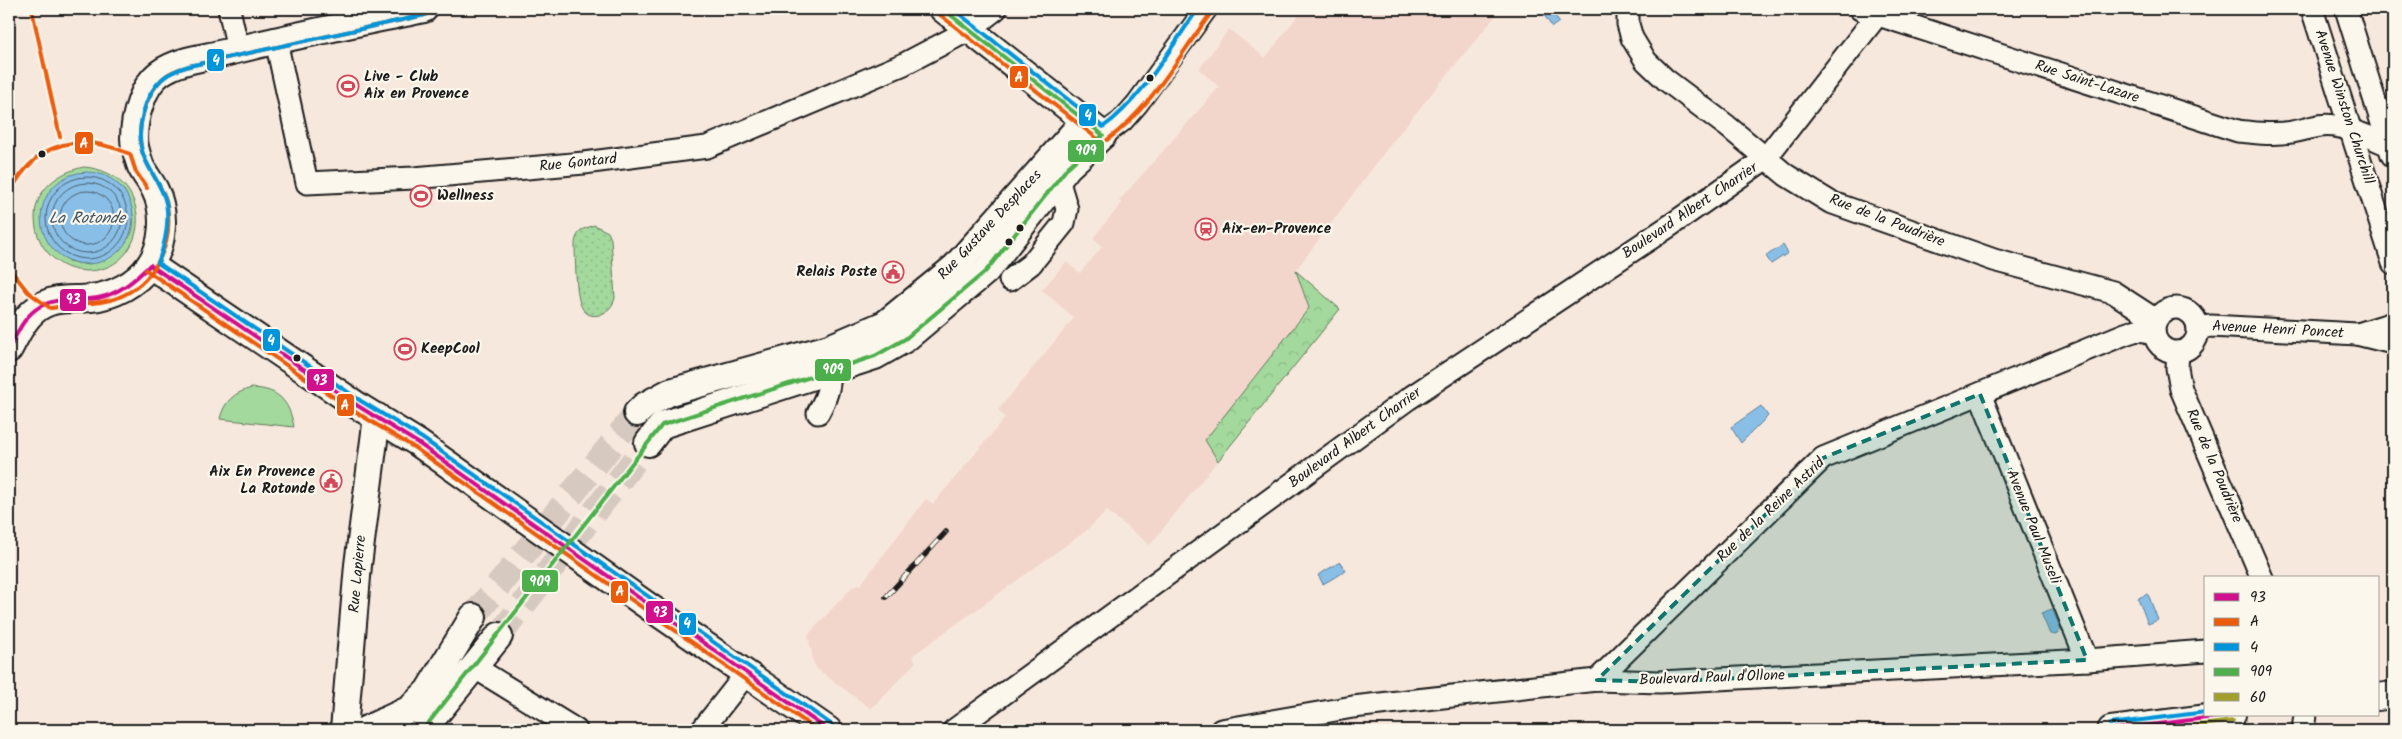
<svg xmlns="http://www.w3.org/2000/svg" width="2402" height="739" viewBox="0 0 2402 739" font-family="Kalam,sans-serif">
	<defs>
		<pattern id="forest-crowns" width="20" height="18" patternUnits="userSpaceOnUse" patternTransform="scale(1.25)"><rect width="20" height="18" fill="#a3d99c"/><path d="M2 6a3 3 0 1 1 6 0M12 15a3 3 0 1 1 6 0" fill="none" stroke="#8cba86"/></pattern>
		<pattern id="park-dots" width="8" height="8" patternUnits="userSpaceOnUse" patternTransform="scale(1.25)"><rect width="8" height="8" fill="#a3d99c"/><path d="M2 2h.1M6 6h.1" fill="none" stroke="#8cba86" stroke-width="1.8" stroke-linecap="round"/></pattern>
	</defs>
	<rect width="100%" height="100%" fill="#f7e8dd"/>
	<filter id="ink" filterUnits="userSpaceOnUse"><feTurbulence type="fractalNoise" baseFrequency=".02" numOctaves="2"/><feDisplacementMap in="SourceGraphic" scale="10" xChannelSelector="R" yChannelSelector="G"/><feConvolveMatrix kernelMatrix="1 2 1 2 8 2 1 2 1" color-interpolation-filters="sRGB"/></filter>
	<g filter="url(#ink)">
		<!-- built -->
		<polygon fill="#f2d6cb" points="1303,9 1501,9 1393,141 1296,270 1340,309 1150,545 1107,511 1086,531 912,656 916,662 871,709 816,668 813,661 808,635 852,587 861,584 926,499 933,504 1005,418 998,410 1074,318 1042,290 1066,262 1080,273 1102,247 1093,238 1122,203 1119,201 1219,87 1199,69 1229,29 1265,58"/>
		<!-- grass -->
		<g fill="#a3d99c" stroke="#607a5c" fill-rule="evenodd">
			<path d="M84,167C156,173 152,267 90,271C79,271 67,269 58,262C43,251 35,236 35,217C35,189 59,172 84,167ZM124,190C131,203 139,225 128,239C121,247 98,258 88,265L68,261Z"/>
			<path d="M252,388C279,389 289,401 294,427L220,419C224,401 235,392 252,388Z"/>
		</g>
		<!-- forest -->
		<polygon fill="url(#forest-crowns)" stroke="#607a5c" points="1296,271 1340,309 1218,461 1205,440 1309,308"/>
		<!-- park -->
		<path fill="url(#park-dots)" stroke="#607a5c" d="M594,225L608,232L611,239L615,298C611,315 587,325 580,303C576,293 575,256 575,245C575,239 577,235 581,230Z"/>
		<!-- water -->
		<g fill="#89bfe7" stroke="#5d7e96">
			<polygon points="1540,9 1550,9 1559,22 1552,27"/>
			<circle cx="87" cy="218" r="46"/>
			<polygon points="1783,245 1788,253 1771,264 1766,256"/>
			<polygon points="1761,406 1768,416 1741,443 1731,427"/>
			<polygon points="1340,562 1346,571 1323,584 1318,575"/>
			<polygon points="2148,594 2158,620 2148,624 2138,598"/>
			<polygon points="2052,609 2061,629 2056,635 2050,634 2041,613"/>
		</g>
		<g fill="none" stroke-linecap="round" stroke-linejoin="round">
			<!-- shore -->
			<g stroke="#485d6d" stroke-width="1">
				<circle cx="87" cy="218" r="41"/>
				<circle cx="87" cy="218" r="35"/>
				<circle cx="87" cy="218" r="27"/>
			</g>
			<!-- major-tunnel -->
			<g stroke="#d6c9c0" stroke-width="26" stroke-dasharray="26 13" stroke-linecap="butt">
				<polyline points="473,617 637,413"/>
				<polyline points="499,636 648,443"/>
			</g>
			<!-- minor casing -->
			<g stroke="#1c1c1c" stroke-width="25">
				<g id="minor">
					<polyline points="229,9 238,49"/>
					<polyline points="1628,9 1628,24 1632,38 1646,61 1666,80 1727,126 1786,175 1830,202 1994,260 2113,292 2156,320"/>
					<path d="M1860,9L2238,131C2257,133 2273,135 2292,132C2307,130 2319,123 2334,126C2353,129 2372,138 2389,145"/>
					<polyline points="2312,9 2393,263"/>
					<polyline points="2346,9 2392,155"/>
					<polyline points="276,41 307,183 414,178 584,163 707,147 904,64 969,30 996,9"/>
					<polyline points="1103,135 1122,121 1137,104 1206,9"/>
					<polyline points="1010,280 1031,264 1064,223 1067,209 1058,179"/>
					<circle cx="2176" cy="330" r="22"/>
					<polyline points="2198,328 2211,326 2357,334 2393,343"/>
					<polyline points="2358,334 2393,323"/>
					<polyline points="2178,352 2177,368 2181,389 2262,578"/>
					<polyline points="1980,394 2087,660"/>
					<path d="M818,413C827,397 838,373 818,360"/>
					<polyline points="474,667 576,730"/>
					<polyline points="1597,680 1823,458 2125,334 2137,330 2154,332"/>
					<polyline points="702,730 746,674"/>
					<polyline points="954,730 1408,399 1671,225 1765,159 1882,9"/>
					<polyline points="1221,730 1353,707 1597,680 1660,682 2087,660 2206,651"/>
					<polyline points="2303,730 2305,715"/>
				</g>
			</g>
			<!-- major casing -->
			<g stroke="#1c1c1c" stroke-width="30">
				<g id="major">
					<polyline points="150,265 358,406 418,443 648,606 828,730"/>
					<path d="M9,349C16,336 22,321 34,311C53,295 70,301 91,298C113,296 136,284 149,266C164,246 166,212 155,190C151,182 145,175 141,167C138,158 134,148 134,138C134,117 143,85 160,73C178,60 203,58 224,53C291,36 358,23 424,9"/>
					<polyline points="637,413 644,406 670,392 829,348 885,324 955,267 1084,121"/>
					<polyline points="648,443 662,425 875,356 905,339 986,271 1068,167 1103,135 943,9"/>
					<polyline points="2378,697 2393,695"/>
					<polyline points="344,730 358,565 377,417"/>
					<polyline points="365,730 410,709 428,691 473,617"/>
					<polyline points="423,730 499,636"/>
					<polyline points="2111,730 2232,715"/>
				</g>
			</g>
			<!-- minor -->
			<use href="#minor" stroke="#fbf7ec" stroke-width="21"/>
			<!-- major -->
			<use href="#major" stroke="#fbf7ec" stroke-width="26"/>
			<!-- rail casing -->
			<g stroke="#1c1c1c" stroke-width="5.5">
				<polyline id="rail" points="886,597 946,532"/>
			</g>
			<!-- rail -->
			<use href="#rail" stroke="#fbf7ec" stroke-width="4" stroke-dasharray="11" stroke-linecap="butt"/>
			<!-- bus-1 casing -->
			<g stroke="#fbf7ec" stroke-width="8">
				<g id="bus-1">
					<polyline points="150,265 358,406 418,443 828,730"/>
					<path d="M9,349C16,336 22,320 35,310C54,295 76,302 98,298C119,294 135,280 150,265"/>
					<polyline points="2111,730 2230,715"/>
				</g>
			</g>
			<!-- bus-2 casing -->
			<g stroke="#fbf7ec" stroke-width="8">
				<g id="bus-2">
					<polyline points="32,10 60,137"/>
					<polyline points="939,14 1099,140"/>
					<path d="M1107,140C1151,108 1179,56 1211,13"/>
					<path d="M14,185C42,139 82,133 130,154L136,172L147,188"/>
					<path d="M9,268L28,292L50,308C57,308 64,305 72,304C87,303 102,304 117,298C154,284 174,244 167,205C163,184 145,168 141,147C137,126 146,94 162,79C169,72 179,69 189,66L425,15"/>
					<polyline points="146,270 354,411 415,448 817,730"/>
				</g>
			</g>
			<!-- bus-3 casing -->
			<g stroke="#fbf7ec" stroke-width="8">
				<g id="bus-3">
					<path d="M953,9L1103,127C1142,99 1170,48 1198,9"/>
					<path d="M425,15L189,66C179,69 169,73 162,79C144,95 135,132 143,154C149,171 162,185 166,203C170,223 165,244 158,263L361,401L422,438L832,725"/>
					<polyline points="2110,724 2206,712"/>
				</g>
			</g>
			<!-- bus-4 casing -->
			<g stroke="#fbf7ec" stroke-width="8">
				<polyline id="bus-4" points="423,730 662,425 875,356 905,339 986,271 1068,167 1103,135 943,9"/>
			</g>
			<!-- bus-5 casing -->
			<g stroke="#fbf7ec" stroke-width="8">
				<polyline id="bus-5" points="2160,730 2233,721"/>
			</g>
			<!-- bus-1 -->
			<use href="#bus-1" stroke="#d0108c" stroke-width="4"/>
			<!-- bus-2 -->
			<use href="#bus-2" stroke="#ea5b0b" stroke-width="4"/>
			<!-- bus-3 -->
			<use href="#bus-3" stroke="#0095db" stroke-width="4"/>
			<!-- bus-4 -->
			<use href="#bus-4" stroke="#4caf4c" stroke-width="4"/>
			<!-- bus-5 -->
			<use href="#bus-5" stroke="#a29f2c" stroke-width="4"/>
		</g>
	</g>
	<!-- marked area -->
	<path fill="#0f766e" fill-opacity="0.2" stroke="#0f766e" stroke-width="4" stroke-dasharray="10 6" stroke-linejoin="round" d="M1980,394L2087,660L1660,682L1597,680L1823,458Z"/>
	<!-- icons -->
	<defs>
		<g id="stadium-ring" transform="scale(1.125)"><circle r="9.5" fill="#fbf7ec" stroke="#d1495b" stroke-width="1.5"/><path d="M0-5a6.5 5 0 1 0 0 10a6.5 5 0 1 0 0-10ZM-3.5-1.8h7v3.6h-7Z" fill="#d1495b"/></g>
		<g id="station-ring" transform="scale(1.125)"><circle r="9.5" fill="#fbf7ec" stroke="#d1495b" stroke-width="1.5"/><path d="M-3-6H3Q5-6 5-4V2Q5 4 3 4L4.5 6H3L1.5 4h-3L-3 6H-4.5L-3 4Q-5 4-5 2V-4Q-5-6-3-6ZM-3.5-4v3h7v-3ZM-3.5 1v1.5H-2V1ZM2 1v1.5H3.5V1Z" fill="#d1495b"/></g>
		<g id="civic-ring" transform="scale(1.125)"><circle r="9.5" fill="#fbf7ec" stroke="#d1495b" stroke-width="1.5"/><path d="M-.6-6.5H3V-4.5H.6V-3L4-1V1h2V6H-6V1h2V-1L-.6-3ZM-1.2 2.5V6h2.4V2.5Z" fill="#d1495b"/></g>
	</defs>
	<g fill-rule="evenodd">
		<use href="#stadium-ring" x="348" y="86"/>
		<use href="#stadium-ring" x="421" y="196"/>
		<use href="#station-ring" x="1206" y="229"/>
		<use href="#civic-ring" x="893" y="272"/>
		<use href="#stadium-ring" x="405" y="349"/>
		<use href="#civic-ring" x="331" y="481"/>
	</g>
	<!-- markers -->
	<g fill="#1c1c1c" stroke="#fbf7ec" stroke-width="2">
		<circle cx="1150" cy="78" r="4.5"/>
		<circle cx="42" cy="154" r="4.5"/>
		<circle cx="1020" cy="228" r="4.5"/>
		<circle cx="1009" cy="242" r="4.5"/>
		<circle cx="297" cy="358" r="4.5"/>
	</g>
	<g text-anchor="middle" dominant-baseline="central" stroke-width="4.5" stroke-linejoin="round" paint-order="stroke">
		<!-- poi labels -->
		<g font-size="15" font-weight="bold" fill="#1c1c1c" stroke="#fbf7ec" text-anchor="start">
			<text x="364" y="77">Live - Club<tspan x="364" dy="17">Aix en Provence</tspan></text>
			<text x="437" y="196">Wellness</text>
			<text x="1222" y="229">Aix-en-Provence</text>
			<text x="877" y="272" text-anchor="end">Relais Poste</text>
			<text x="421" y="349">KeepCool</text>
			<text x="315" y="472" text-anchor="end">Aix En Provence<tspan x="315" dy="17">La Rotonde</tspan></text>
		</g>
		<!-- street labels -->
		<g font-size="15" fill="#1c1c1c" stroke="#fbf7ec">
			<text transform="translate(2087 82) rotate(18)">Rue Saint-Lazare</text>
			<text transform="translate(2344 107) rotate(72)">Avenue Winston Churchill</text>
			<text transform="translate(578 163) rotate(-6)">Rue Gontard</text>
			<text transform="translate(1690 211) rotate(-34)">Boulevard Albert Charrier</text>
			<text transform="translate(1887 221) rotate(21)">Rue de la Poudrière</text>
			<text transform="translate(990 225) rotate(-47)">Rue Gustave Desplaces</text>
			<text transform="translate(2278 330) rotate(3)">Avenue Henri Poncet</text>
			<text transform="translate(1355 438) rotate(-36)">Boulevard Albert Charrier</text>
			<text transform="translate(2214 466) rotate(67)">Rue de la Poudrière</text>
			<text transform="translate(1771 510) rotate(-44)">Rue de la Reine Astrid</text>
			<text transform="translate(2033 527) rotate(68)">Avenue Paul Museli</text>
			<text transform="translate(358 574) rotate(-85)">Rue Lapierre</text>
			<text transform="translate(1712 678) rotate(-2)">Boulevard Paul d'Ollone</text>
		</g>
		<!-- water labels -->
		<g font-size="16" font-style="italic" fill="#425563" stroke="#fbf7ec">
			<text x="87" y="218">La Rotonde</text>
		</g>
	</g>
	<g stroke="#fbf7ec" stroke-width="2">
		<rect x="206" y="48" width="19" height="24" rx="5" fill="#0095db"/>
		<rect x="1009" y="65" width="20" height="24" rx="5" fill="#ea5b0b"/>
		<rect x="1078" y="103" width="19" height="24" rx="5" fill="#0095db"/>
		<rect x="74" y="131" width="20" height="24" rx="5" fill="#ea5b0b"/>
		<rect x="1067" y="139" width="38" height="24" rx="5" fill="#4caf4c"/>
		<rect x="59" y="288" width="28" height="24" rx="5" fill="#d0108c"/>
		<rect x="262" y="328" width="19" height="24" rx="5" fill="#0095db"/>
		<rect x="814" y="358" width="38" height="24" rx="5" fill="#4caf4c"/>
		<rect x="306" y="368" width="29" height="24" rx="5" fill="#d0108c"/>
		<rect x="336" y="393" width="19" height="24" rx="5" fill="#ea5b0b"/>
		<rect x="521" y="569" width="38" height="24" rx="5" fill="#4caf4c"/>
		<rect x="610" y="580" width="19" height="24" rx="5" fill="#ea5b0b"/>
		<rect x="645" y="600" width="29" height="24" rx="5" fill="#d0108c"/>
		<rect x="678" y="612" width="19" height="24" rx="5" fill="#0095db"/>
	</g>
	<g font-size="14" text-anchor="middle" font-weight="bold" fill="#fff">
		<text x="216" y="65">4</text>
		<text x="1019" y="82">A</text>
		<text x="1088" y="120">4</text>
		<text x="84" y="148">A</text>
		<text x="1086" y="155">909</text>
		<text x="73" y="304">93</text>
		<text x="271" y="345">4</text>
		<text x="833" y="374">909</text>
		<text x="320" y="385">93</text>
		<text x="345" y="410">A</text>
		<text x="540" y="586">909</text>
		<text x="620" y="596">A</text>
		<text x="660" y="617">93</text>
		<text x="687" y="628">4</text>
	</g>
	<!-- margin -->
	<rect width="2402" height="739" fill="none" stroke="#fbf7ec" stroke-width="30"/>
	<rect x="15" y="15" width="2372" height="709" fill="none" stroke="#1c1c1c" stroke-width="2" filter="url(#ink)"/>
	<!-- legend -->
	<rect x="2204" y="576" width="175" height="140" fill="#fbf7ec" stroke="#a29f99"/>
	<rect x="2214" y="593" width="25" height="8" fill="#d0108c" stroke="#a29f99"/>
	<text x="2250" y="602" font-size="15" fill="#1c1c1c">93</text>
	<rect x="2214" y="618" width="25" height="8" fill="#ea5b0b" stroke="#a29f99"/>
	<text x="2250" y="626" font-size="15" fill="#1c1c1c">A</text>
	<rect x="2214" y="643" width="25" height="8" fill="#0095db" stroke="#a29f99"/>
	<text x="2250" y="652" font-size="15" fill="#1c1c1c">4</text>
	<rect x="2214" y="668" width="25" height="8" fill="#4caf4c" stroke="#a29f99"/>
	<text x="2250" y="676" font-size="15" fill="#1c1c1c">909</text>
	<rect x="2214" y="693" width="25" height="8" fill="#a29f2c" stroke="#a29f99"/>
	<text x="2250" y="702" font-size="15" fill="#1c1c1c">60</text>
</svg>
